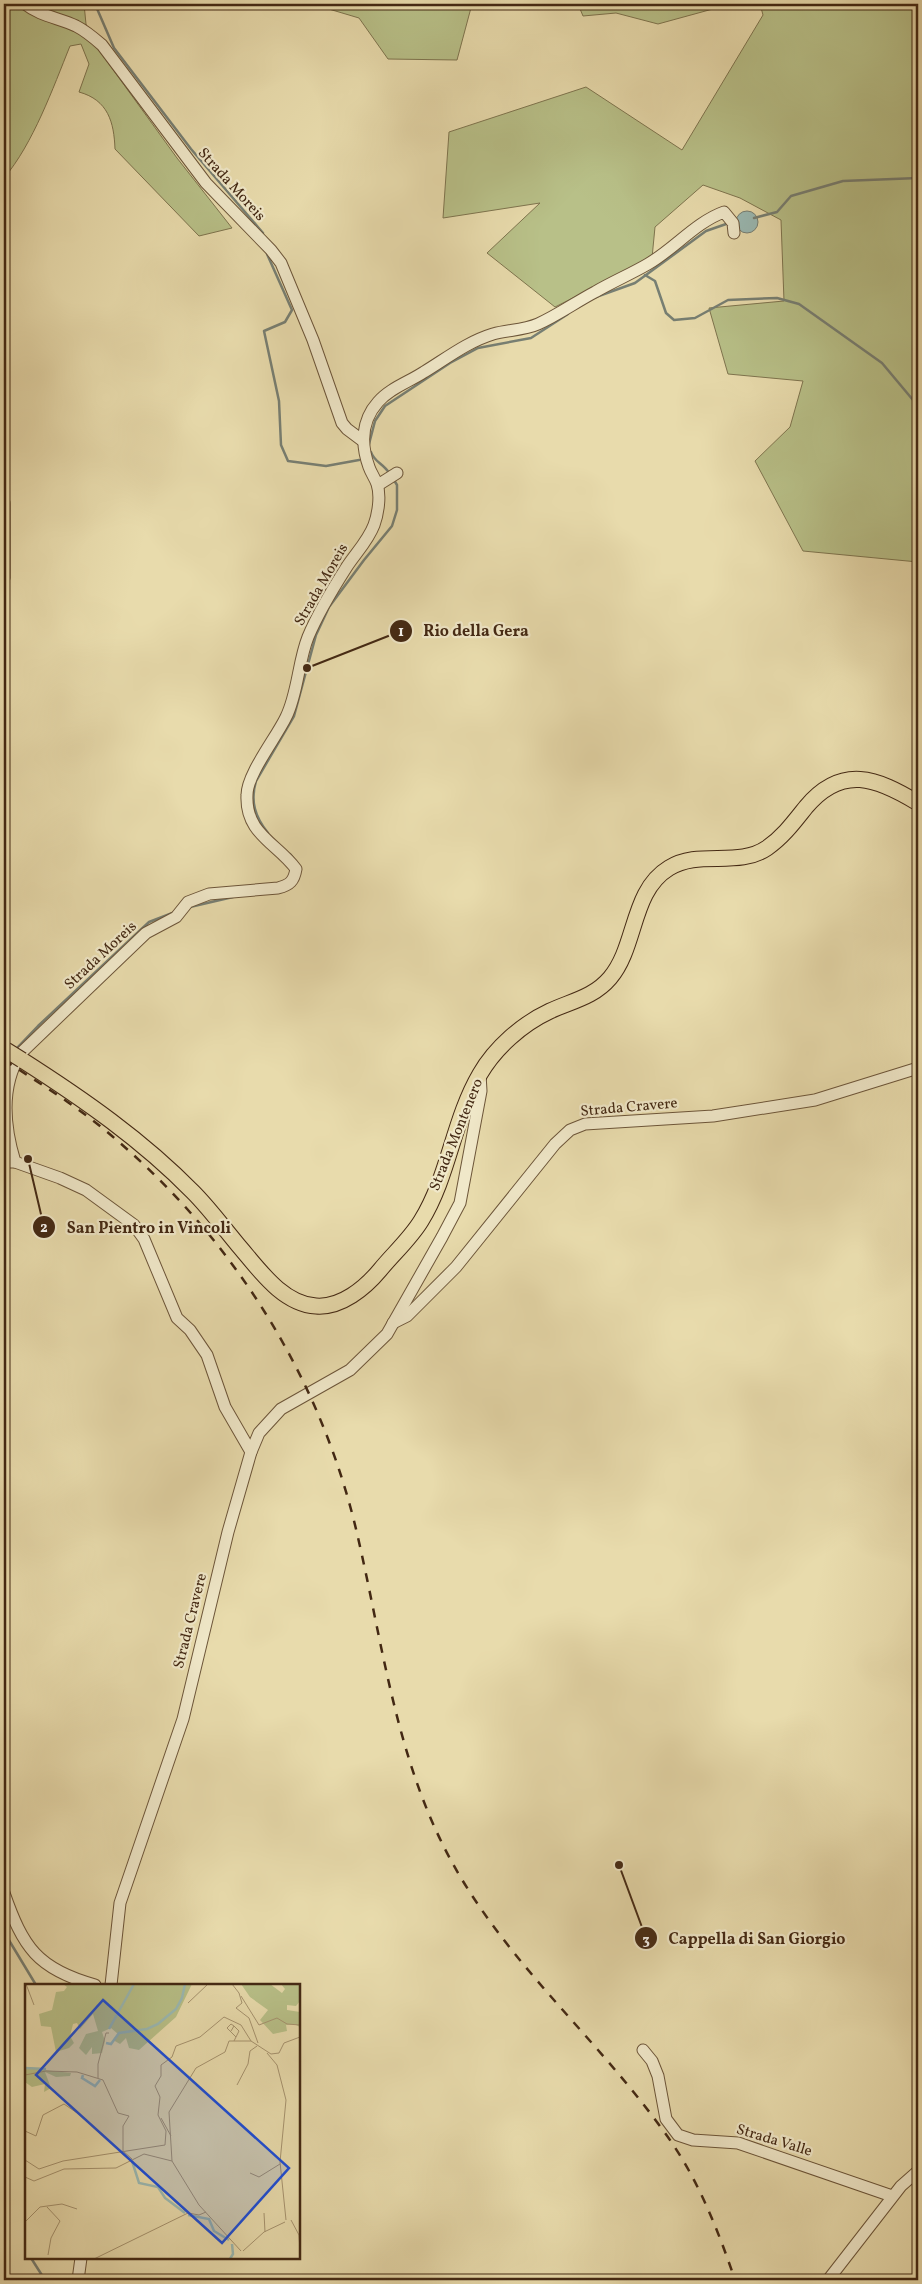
<svg xmlns="http://www.w3.org/2000/svg" width="922" height="2284" viewBox="0 0 922 2284" font-family="Vollkorn,serif">
	<rect width="100%" height="100%" fill="#e8dbac"/>
	<filter id="stains"><feTurbulence type="fractalNoise" baseFrequency=".004" numOctaves="4"/><feColorMatrix values="0 0 0 0 .2 0 0 0 0 .09 0 0 0 0 .02 0 0 0 .5 -.17"/></filter>
	<radialGradient id="worn" r=".72"><stop offset=".6" stop-color="#630" stop-opacity="0"/><stop offset="1" stop-color="#630" stop-opacity=".3"/></radialGradient>
	<!-- green -->
	<g fill="#b8c088" stroke="#7e744e">
		<path d="M4,4H84L86,24L93,42L177,158L232,228L199,236L115,149C114,122 108,100 79,92L89,64L81,44L70,46C53,88 33,144 4,178Z"/>
		<polygon points="312,4 472,4 457,60 388,59 359,18"/>
		<polygon points="578,4 731,4 658,24 616,13 583,16"/>
		<polygon points="760,4 918,4 918,562 803,551 755,461 790,427 803,381 728,374 709,308 784,301 781,220 740,198 703,185 655,227 652,258 555,307 487,253 540,203 443,218 449,132 586,87 682,150 763,15"/>
	</g>
	<!-- water -->
	<circle fill="#9ab9b3" stroke="#777f73" cx="747" cy="222" r="11"/>
	<g fill="none" stroke-linecap="round" stroke-linejoin="round">
		<!-- stream -->
		<g stroke="#777f73" stroke-width="2.5">
			<polyline points="95,4 114,48 191,149 263,233"/>
			<polyline points="754,218 777,212 791,196 843,181 918,178"/>
			<polyline points="267,254 292,310 285,322 264,331 279,401 281,445 288,461 326,466 359,460"/>
			<polyline points="645,275 655,281 666,313 674,320 695,318 728,300 777,298 799,304 882,363 918,406"/>
			<polyline points="596,297 635,283 706,231 729,223"/>
			<polyline points="369,444 375,421 385,406 450,363 478,348 531,338 568,314"/>
			<path d="M371,452C374,462 384,464 389,473"/>
			<path d="M268,833C255,817 250,801 256,781L294,716L316,635L329,607L364,560L392,526L397,510V485L394,480"/>
			<polyline points="290,854 297,863"/>
			<polyline points="190,907 233,897"/>
			<polyline points="16,1049 38,1026 149,922 175,912"/>
			<polyline points="4,1072 11,1058"/>
			<path d="M4,1166C9,1179 9,1193 4,1207"/>
			<polyline points="4,1932 36,1985"/>
			<polyline points="31,2258 45,2280"/>
		</g>
		<!-- minor casing -->
		<g stroke="#6c5539" stroke-width="13">
			<g id="minor">
				<path d="M25,4C40,16 59,18 76,26C86,31 94,38 102,45L206,183L271,250L281,263L313,340L342,423L347,429L363,441"/>
				<polyline points="378,485 397,473"/>
				<polyline points="4,503 4,578"/>
				<polyline points="4,1162 15,1162 60,1178 86,1190 134,1225 144,1239 177,1318 190,1330 207,1355 225,1407 251,1452"/>
				<path d="M15,1162C4,1126 0,1086 21,1053L146,933L176,917L188,902L209,894L278,888C290,885 294,881 296,869C277,843 245,834 247,795C247,774 276,738 286,717C298,693 298,662 308,637C318,613 332,590 346,568C355,554 368,541 374,525C378,514 381,496 377,484C375,478 371,473 369,467C361,445 361,421 378,402C390,388 409,382 424,372C447,358 467,342 493,334C508,330 524,330 538,324C558,315 576,302 595,292C612,282 631,274 648,264C674,249 696,222 724,212L733,223L734,233"/>
				<polyline points="393,1323 407,1316 456,1267 555,1144 570,1130 585,1124 713,1116 815,1100 918,1068"/>
				<path d="M4,1893C23,1947 37,1969 95,1985"/>
				<polyline points="111,1985 120,1903 183,1719 228,1532 251,1452 259,1433 281,1409 350,1370 387,1334 442,1237 460,1203 481,1091 480,1074"/>
				<polyline points="643,2050 652,2061 658,2076 666,2119 678,2135 693,2140 738,2143 892,2196"/>
				<polyline points="78,2280 81,2258"/>
				<polyline points="828,2280 901,2186 918,2171"/>
			</g>
		</g>
		<!-- major casing -->
		<g stroke="#432813" stroke-width="17">
			<path id="major" d="M22,1060C83,1099 142,1140 193,1192C209,1208 223,1227 238,1245C258,1268 282,1304 316,1306C341,1308 365,1288 380,1270C393,1254 410,1239 421,1221C449,1176 453,1120 480,1074C495,1048 522,1024 550,1011C572,1001 594,997 610,978C637,946 631,891 669,868C699,849 738,868 767,848C783,837 794,822 806,807C842,764 877,778 918,803"/>
		</g>
		<!-- minor -->
		<use href="#minor" stroke="#f0e8c9" stroke-width="11"/>
		<!-- major -->
		<use href="#major" stroke="#e8dbac" stroke-width="15"/>
		<!-- rail -->
		<path stroke="#432813" stroke-width="2.5" stroke-dasharray="9 9" stroke-linecap="butt" d="M4,1060C41,1084 78,1107 112,1136C236,1241 324,1383 359,1542C382,1643 396,1751 443,1845C497,1954 592,2032 662,2129C696,2174 717,2227 735,2280"/>
		<!-- major-bridge casing -->
		<g stroke="#432813" stroke-width="17" stroke-linecap="butt">
			<polyline id="major-bridge" points="6,1050 22,1060"/>
		</g>
		<!-- major-bridge -->
		<use href="#major-bridge" stroke="#e8dbac" stroke-width="15"/>
	</g>
	<g text-anchor="middle" dominant-baseline="central" stroke-width="4.5" stroke-linejoin="round" paint-order="stroke">
		<!-- street labels -->
		<g font-size="15" fill="#432813" stroke="#f0e8c9">
			<text transform="translate(231 185) rotate(48)">Strada Moreis</text>
			<text transform="translate(322 585) rotate(-60)">Strada Moreis</text>
			<text transform="translate(101 956) rotate(-43)">Strada Moreis</text>
			<text transform="translate(629 1108) rotate(-5)">Strada Cravere</text>
			<text transform="translate(457 1135) rotate(-68)">Strada Montenero</text>
			<text transform="translate(191 1621) rotate(-76)">Strada Cravere</text>
			<text transform="translate(774 2141) rotate(17)">Strada Valle</text>
		</g>
	</g>
	<!-- overview -->
	<g transform="translate(25 1984)">
		<rect width="275" height="275" fill="#e8dbac"/>
		<path d="M38,0H167L151,33L114,66L104,64L101,54L95,60L88,56L93,50L86,44L77,48L80,57L77,69L67,70V63L61,71L54,64L61,50L73,47L68,30L55,45L52,39L48,40L45,52L49,59L44,64L31,68L26,43L16,42L14,30L27,26L31,8L39,7L42,3ZM216,0H245L257,9L260,5L256,0H275V17L271,22L262,21V26L275,28V43L269,40L261,41L262,47L248,50L235,36L243,26L225,13ZM17,84L19,86L46,89L45,92L31,93L20,88L26,104L19,108L20,100L7,103L0,98V85Z" fill="#b8c088"/>
		<path fill="none" stroke="#9ab9b3" stroke-width="2.5" d="M84,45L109,0M81,59L86,60L94,49L122,45L133,40L151,25L157,14L160,0M0,84L21,85M58,91L57,94L70,102L75,96M107,177L114,199L133,203L140,214L160,229M163,231L184,235L189,247L204,256M205,275L208,270L207,260"/>
		<path fill="none" stroke="#a6936f" stroke-width="1" d="M1,0L9,21M207,0L214,9L217,19L211,24L224,34L233,59M216,12L234,41L252,34L262,40L275,41M163,19L183,0M209,42L206,40L202,44L211,53M206,47L209,42L214,47L209,57M242,69L252,81L261,116L255,178L261,236M0,91L21,87L52,88L78,96M73,94V80L81,49H84M78,96L93,129L104,132L98,142V167L107,175M212,101L223,80L225,67L232,62M136,134L146,152M0,147L11,152L18,131L39,120L58,133M0,176L14,185L38,177L140,161L141,147L133,131L135,113L130,102L136,92V81L147,73L151,62L175,53L199,33L216,41L226,57L246,70L254,69L259,59L275,53M225,189L234,193L255,180M0,193L9,197L39,185L91,184L119,170L147,177M135,204L163,229M22,223L35,237L26,254L23,271M239,229L240,248M266,236L274,251L275,267M0,238L15,223L37,220L52,225M216,267L174,221L147,177L144,128L171,84L200,68L204,57H226M218,267L239,248L260,238M69,275L163,229L174,231L181,228"/>
		<path fill="#1d4ed8" fill-opacity="0.15" stroke="#1d4ed8" stroke-width="2.5" d="M78,16L264,184L197,259L11,91Z"/>
		<rect width="275" height="275" fill="none" stroke="#432813" stroke-width="2.5"/>
	</g>
	<!-- callouts -->
	<path fill="none" stroke="#432813" stroke-width="2" d="M307 668L401 631M28 1159L44 1227M619 1865L646 1938"/>
	<g fill="#432813" stroke="#f0e8c9" stroke-width="2">
		<circle cx="307" cy="668" r="5"/>
		<circle cx="28" cy="1159" r="5"/>
		<circle cx="619" cy="1865" r="5"/>
		<circle cx="401" cy="631" r="12"/>
		<circle cx="44" cy="1227" r="12"/>
		<circle cx="646" cy="1938" r="12"/>
	</g>
	<g font-size="15" text-anchor="middle" font-weight="bold" fill="#fff">
		<text x="401" y="636">1</text>
		<text x="44" y="1232">2</text>
		<text x="646" y="1944">3</text>
	</g>
	<g font-size="16" text-anchor="middle" font-weight="bold" fill="#432813" stroke="#f0e8c9" stroke-width="4.5" stroke-linejoin="round" paint-order="stroke">
		<text x="476" y="636">Rio della Gera</text>
		<text x="149" y="1233">San Pientro in Vincoli</text>
		<text x="757" y="1944">Cappella di San Giorgio</text>
	</g>
	<!-- margin -->
	<rect width="922" height="2284" fill="none" stroke="#e8dbac" stroke-width="20"/>
	<rect x="5" y="5" width="912" height="2274" fill="none" stroke="#432813" stroke-width="2.5"/>
	<rect x="10" y="10" width="902" height="2264" fill="none" stroke="#432813"/>
	<rect width="100%" height="100%" filter="url(#stains)"/>
	<rect width="100%" height="100%" fill="url(#worn)"/>
</svg>
